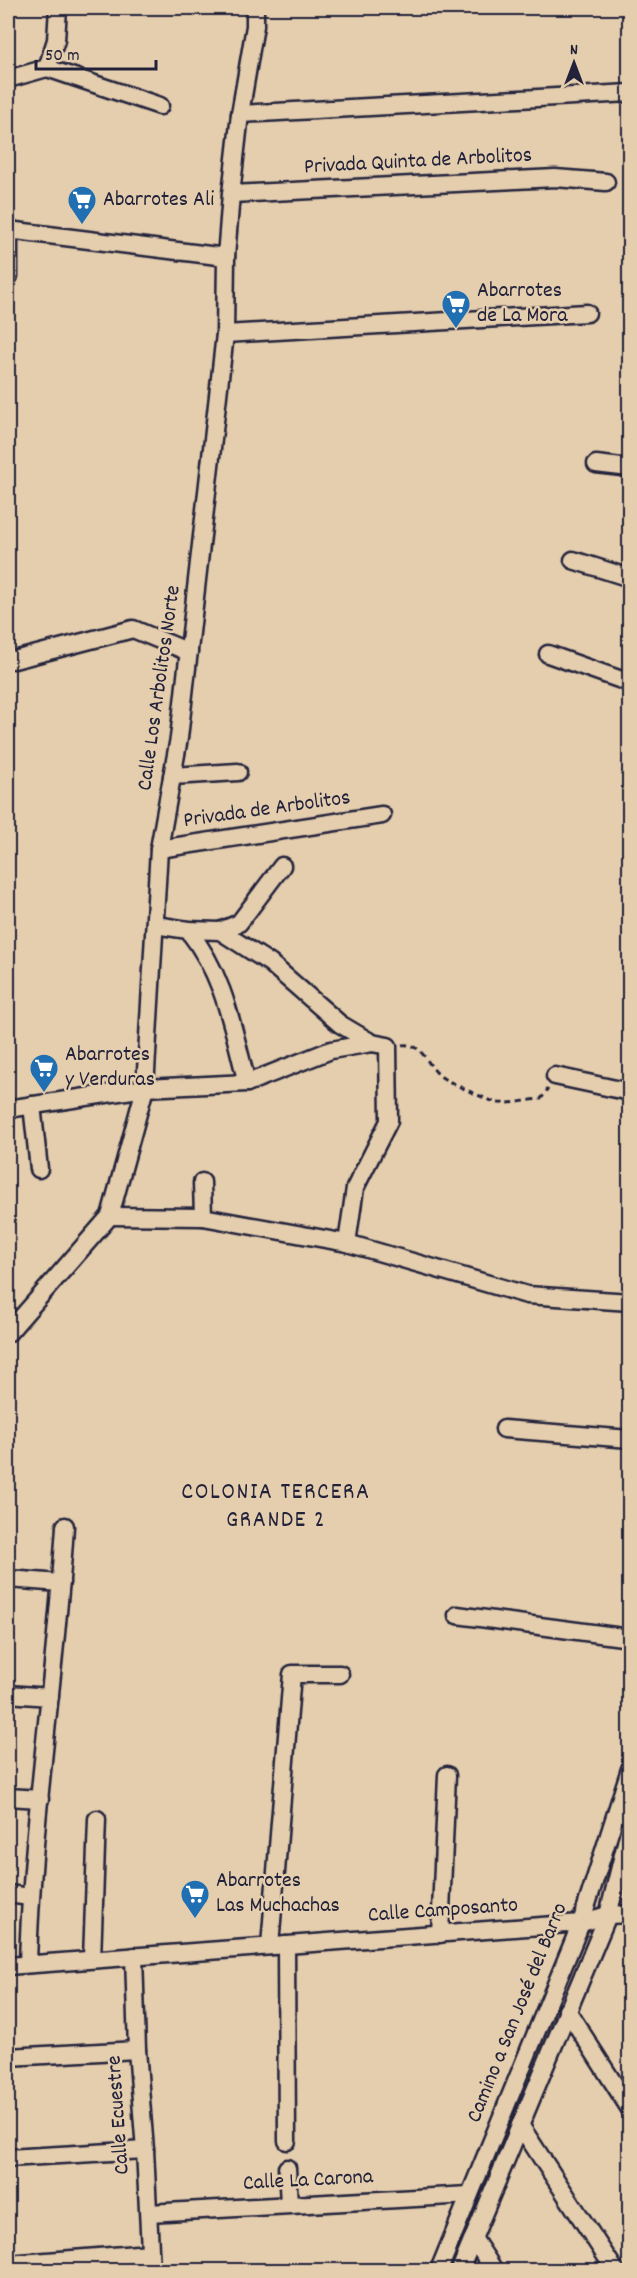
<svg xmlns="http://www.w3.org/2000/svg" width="637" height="2278" viewBox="0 0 637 2278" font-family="Dekko,sans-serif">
	<rect width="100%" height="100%" fill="#e5ceae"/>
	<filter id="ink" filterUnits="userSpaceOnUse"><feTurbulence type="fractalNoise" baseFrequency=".0167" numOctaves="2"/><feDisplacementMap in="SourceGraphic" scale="12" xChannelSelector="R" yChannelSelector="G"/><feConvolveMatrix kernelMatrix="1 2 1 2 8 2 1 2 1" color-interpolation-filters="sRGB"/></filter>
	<g filter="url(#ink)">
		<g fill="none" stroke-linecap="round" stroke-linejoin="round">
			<!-- minor casing -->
			<g stroke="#22223b" stroke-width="21">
				<g id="minor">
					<polyline points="47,68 160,106"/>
					<polyline points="8,79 47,68 56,40 58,8"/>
					<polyline points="240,114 630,93"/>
					<polyline points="231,194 555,178 606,182"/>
					<polyline points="8,230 226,257"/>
					<polyline points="9,276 9,230"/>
					<polyline points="225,334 587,313"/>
					<polyline points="596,464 630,468"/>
					<polyline points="573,560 630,578"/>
					<polyline points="548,654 630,683"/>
					<polyline points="8,659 14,660 133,629 189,652"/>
					<polyline points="172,776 238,772"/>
					<polyline points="159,849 382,815"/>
					<path d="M155,925L188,930C225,977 232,1026 247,1083"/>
					<polyline points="188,930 220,931 270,963 340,1024 372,1043"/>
					<polyline points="220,931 239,923 282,866"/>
					<polyline points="555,1076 630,1092"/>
					<polyline points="32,1105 39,1169"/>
					<polyline points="8,1109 145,1088 247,1083 331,1050 372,1043 388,1046 389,1121 355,1188 347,1243"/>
					<polyline points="202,1182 203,1217"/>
					<polyline points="110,1216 203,1217 347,1243 527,1295 630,1302"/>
					<polyline points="8,1333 110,1216 145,1088 159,849 179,738 225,334 226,257 231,194 240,114 255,26 255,8"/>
					<polyline points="504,1429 630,1439"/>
					<polyline points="8,1579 61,1583"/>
					<polyline points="457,1615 630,1638"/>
					<polyline points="8,1694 50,1697"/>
					<polyline points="8,1797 40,1799"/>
					<polyline points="8,1894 30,1897"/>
					<polyline points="440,1934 447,1775"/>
					<polyline points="286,1945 287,2141"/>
					<polyline points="270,1946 292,1674 340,1674"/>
					<polyline points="134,1956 137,2050 145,2150 151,2270"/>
					<polyline points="92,1959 97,1819"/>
					<path d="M28,1964C32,1818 56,1672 65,1526"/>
					<polyline points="8,1966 581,1923 608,1915 630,1914"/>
					<polyline points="567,2010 630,2109"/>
					<polyline points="8,2057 137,2050"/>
					<polyline points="520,2125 615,2270"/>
					<polyline points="8,2158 145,2150"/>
					<polyline points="287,2168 289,2204"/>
					<polyline points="149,2213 469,2195"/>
					<polyline points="473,2238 494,2270"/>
					<polyline points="8,2264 150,2253"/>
					<polyline points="439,2270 581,1923 630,1769"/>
					<polyline points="460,2270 608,1915 630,1827"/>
				</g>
			</g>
			<!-- path -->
			<path stroke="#22223b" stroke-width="3" stroke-dasharray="6 4.5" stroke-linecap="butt" d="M402,1045C424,1042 426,1067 443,1078C451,1083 491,1102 499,1103C512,1104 528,1100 541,1099L548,1089"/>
			<!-- minor -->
			<use href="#minor" stroke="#e5ceae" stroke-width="16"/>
		</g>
	</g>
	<!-- icons -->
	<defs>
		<g id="supermarket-pin" transform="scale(1.5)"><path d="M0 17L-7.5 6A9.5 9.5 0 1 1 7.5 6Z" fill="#1f6fb2" stroke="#e5ceae"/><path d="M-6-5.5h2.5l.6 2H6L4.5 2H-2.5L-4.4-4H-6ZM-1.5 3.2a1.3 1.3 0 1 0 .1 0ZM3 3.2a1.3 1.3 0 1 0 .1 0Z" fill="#fff"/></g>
	</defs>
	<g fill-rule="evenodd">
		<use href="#supermarket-pin" x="82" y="200"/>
		<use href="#supermarket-pin" x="456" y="304"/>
		<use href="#supermarket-pin" x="44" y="1068"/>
		<use href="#supermarket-pin" x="195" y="1894"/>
	</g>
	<g text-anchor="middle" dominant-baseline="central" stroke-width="5" stroke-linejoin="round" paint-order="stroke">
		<!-- street labels -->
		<g font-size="22" fill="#22223b" stroke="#e5ceae">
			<text transform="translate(418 162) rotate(-3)">Privada Quinta de Arbolitos</text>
			<text transform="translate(160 688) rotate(-82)">Calle Los Arbolitos Norte</text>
			<text transform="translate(267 810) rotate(-8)">Privada de Arbolitos</text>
			<text transform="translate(443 1911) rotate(-4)">Calle Camposanto</text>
			<text transform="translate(518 2013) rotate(-68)">Camino a San José del Barro</text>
			<text transform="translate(119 2115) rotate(-94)">Calle Ecuestre</text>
			<text transform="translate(308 2181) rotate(-3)">Calle La Carona</text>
		</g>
		<!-- poi labels -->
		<g font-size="22" fill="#22223b" stroke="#e5ceae" text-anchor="start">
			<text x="103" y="200">Abarrotes Ali</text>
			<text x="477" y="291">Abarrotes<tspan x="477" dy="25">de La Mora</tspan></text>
			<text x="65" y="1055">Abarrotes<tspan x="65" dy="25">y Verduras</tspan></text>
			<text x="216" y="1881">Abarrotes<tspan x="216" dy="25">Las Muchachas</tspan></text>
		</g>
		<!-- neighbourhood labels -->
		<g font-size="24" letter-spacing="1.5" fill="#22223b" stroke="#e5ceae">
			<text x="276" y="1493">COLONIA TERCERA<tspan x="276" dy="28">GRANDE 2</tspan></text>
		</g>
	</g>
	<!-- margin -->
	<rect width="637" height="2278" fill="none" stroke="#e5ceae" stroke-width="30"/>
	<rect x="15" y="15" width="607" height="2248" fill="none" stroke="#22223b" stroke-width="2" filter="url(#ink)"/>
	<!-- north arrow -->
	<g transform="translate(574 63)" stroke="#e5ceae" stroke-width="4.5" paint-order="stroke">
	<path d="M0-4.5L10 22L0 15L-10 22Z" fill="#22223b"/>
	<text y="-9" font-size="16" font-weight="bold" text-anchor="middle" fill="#22223b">N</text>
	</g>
	<!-- scale -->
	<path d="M36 60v9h120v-9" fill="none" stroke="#22223b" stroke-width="3"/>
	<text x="45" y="60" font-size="18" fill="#22223b" stroke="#e5ceae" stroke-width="4.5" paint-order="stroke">50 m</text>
</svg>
